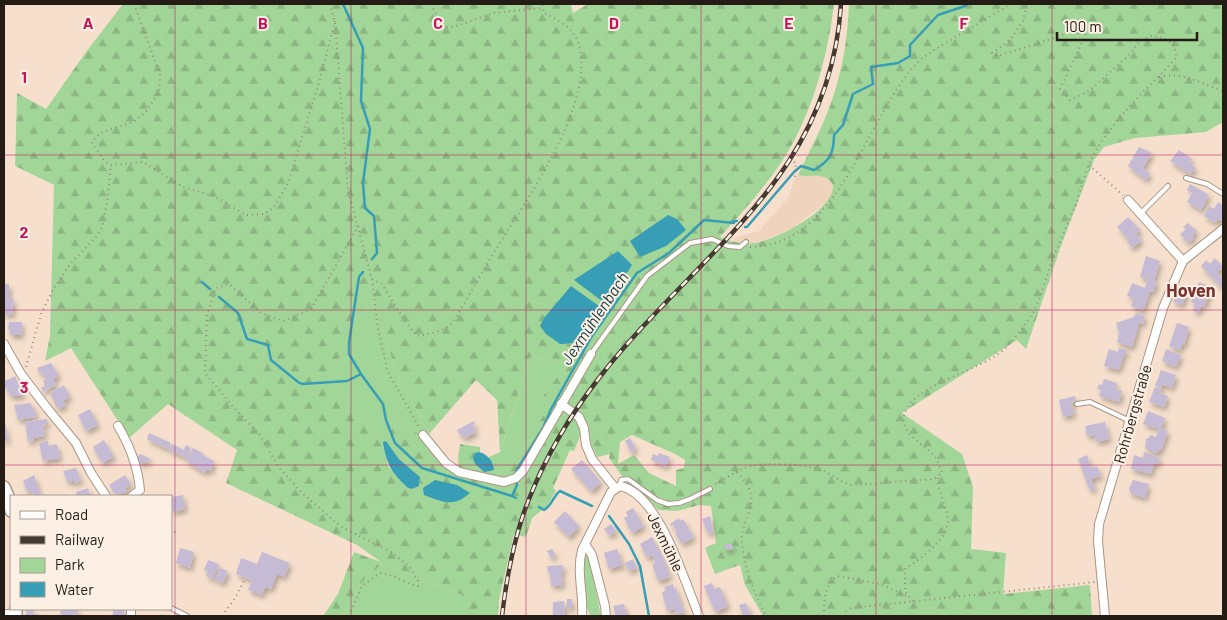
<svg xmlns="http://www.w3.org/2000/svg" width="1227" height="620" viewBox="0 0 1227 620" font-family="Barlow,sans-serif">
	<defs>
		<pattern id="forest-firs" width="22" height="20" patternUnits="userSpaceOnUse" patternTransform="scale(1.25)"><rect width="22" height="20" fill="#a2d598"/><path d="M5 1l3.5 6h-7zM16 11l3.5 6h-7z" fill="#8bb682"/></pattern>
		<filter id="shadow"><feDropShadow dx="2.5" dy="4" stdDeviation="2.5" flood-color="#0004"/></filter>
	</defs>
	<rect width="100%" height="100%" fill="#f6e0cd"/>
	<!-- built -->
	<polygon fill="#efd3bc" points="798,175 804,176 823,176 832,183 833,186 830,198 824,204 794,227 782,233 754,243 731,242 735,238 759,231 789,197 794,180"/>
	<!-- green -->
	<g fill="#a2d598">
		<polygon points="370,284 395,369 429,434 423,435 395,424 386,441 384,442 384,448 330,380"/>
		<polygon points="530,357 569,363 542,397 549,408 521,453 504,471 480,461 500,452"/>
		<polygon points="585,553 588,554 601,616 590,616 588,609 585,606 582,556"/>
		<polygon points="383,563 462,595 462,616 341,616 362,582"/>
	</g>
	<!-- forest -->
	<path fill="url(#forest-firs)" fill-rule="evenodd" d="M123,4H571L573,13L588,4H834C828,54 814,106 789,150C770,182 744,210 720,237C730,242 742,244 754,243C776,240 825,214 832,192C833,187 834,185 830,181C822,172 809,178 798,175C813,144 830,113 838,80C845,55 848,29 849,4H1223V122L1206,132L1135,138L1104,147L1094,160L1061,246L1026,349L1017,340L902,413L962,454L973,487L971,549L1006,553L1003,594L1090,585L1092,616H763L745,585L740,565L715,574L705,548L716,543L711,506L699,505L677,511L658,510L646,496L624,479L609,458L610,454L597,457L587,434L580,436L574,451L570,450L553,488L556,491L547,506L532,518L526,537L514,534L499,600L498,616H462V595L383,563L362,582L341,616H323L338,594L354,552L381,562L357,545L226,483L237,450L168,404L129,438L71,348L45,361L50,336L54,185L15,166L17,93L46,109L86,52ZM370,285L395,369L429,434L476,380L497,400L500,452L530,357L568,363L542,397L548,408L521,453L504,470L480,461V447L460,444L458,457L459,471L423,435L395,424L386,441L399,459L420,477L419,486L412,489L408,488L388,466L384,448L330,380ZM632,435L675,454L685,460L684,468L676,470V486L649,473L634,455L618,464L620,442Z"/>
	<!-- water -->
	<g fill="#379eb6">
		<polygon points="668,215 677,219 686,230 666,246 640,257 630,241"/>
		<polygon points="618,251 632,265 610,299 602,301 574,280"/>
		<path d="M571,286L599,306C600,312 598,316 595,321C587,337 578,344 560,344L546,334L540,326L544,318Z"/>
		<path d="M386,441L399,459L420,477L419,486L412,489L408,488C392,473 386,464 383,442Z"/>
		<path d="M478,452C487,453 493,461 494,470L484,472C477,465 471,463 474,454Z"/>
		<path d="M435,480L457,485L470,493C453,508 443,502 424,495L423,488Z"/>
	</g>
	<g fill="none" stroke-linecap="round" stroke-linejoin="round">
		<!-- stream -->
		<g stroke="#379eb6" stroke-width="2.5">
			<polyline points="343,4 363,48 361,101 370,129 363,183 365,208 374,216 377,253 372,259"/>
			<polyline points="731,222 737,221"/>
			<path d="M745,227H747L794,172L801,166L814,170C830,161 834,153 834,135L843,125L853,94L873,84L871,67L898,63L910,56V45L938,15L965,6L968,4"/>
			<polyline points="202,282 210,289"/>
			<polyline points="219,297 238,313 247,339 268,345 271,360 298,382 302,384 347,381 361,374 383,404 386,420 395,443 422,468 512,496"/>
			<polyline points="361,374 349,354 349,342 359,277 363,272"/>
			<polyline points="516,475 516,471 543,428 551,409 592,336 637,273 669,253 704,220 734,223"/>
			<polyline points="516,498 512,496 517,485 516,481"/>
			<path d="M539,507L544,510C552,506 553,496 560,491L592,506"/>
			<polyline points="609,516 629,544 640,566 649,616"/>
			<polyline points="161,616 162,616"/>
		</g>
	</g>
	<!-- building -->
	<g fill="#c5bbd4" filter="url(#shadow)">
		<polygon points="1139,147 1152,153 1143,168 1150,174 1146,180 1128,166"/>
		<polygon points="1179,150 1192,159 1189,163 1196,168 1190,174 1170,161"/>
		<polygon points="1190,184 1209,195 1201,210 1187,202 1192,193 1187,190"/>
		<polygon points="1218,202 1223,205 1223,219 1222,221 1217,219 1216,223 1204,216 1209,206 1214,209"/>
		<polygon points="1128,217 1140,230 1136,234 1142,240 1132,248 1127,242 1129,240 1117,227"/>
		<polygon points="1188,223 1197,231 1192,236 1194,238 1188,243 1180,234 1186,229 1183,227"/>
		<polygon points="1146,256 1160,261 1154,281 1157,282 1153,292 1150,291 1143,311 1131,306 1134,298 1127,296 1132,283 1145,288 1148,279 1140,277"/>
		<polygon points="1215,258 1223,267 1217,272 1223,279 1222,288 1201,266 1206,260 1210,264"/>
		<polygon points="1199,282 1212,287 1204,307 1201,306 1198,313 1193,311 1195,304 1191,302"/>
		<polygon points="4,284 9,284 9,299 14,299 12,315 4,314"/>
		<polygon points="1182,285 1189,287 1182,305 1173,302 1178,288 1180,289"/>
		<polygon points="1136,313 1145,316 1143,324 1137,323 1138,328 1132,347 1117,342 1119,333 1116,323 1134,317"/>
		<polygon points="9,322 22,322 21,335 10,335 10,331 8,329"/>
		<polygon points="1177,323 1189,327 1184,345 1182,344 1180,350 1169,346"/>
		<polygon points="1119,348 1127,350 1126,354 1124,354 1119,370 1104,366 1109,349 1118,352"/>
		<polygon points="1166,349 1181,355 1176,367 1162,361"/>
		<polygon points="51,363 59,376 53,379 56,385 43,392 41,388 45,386 43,381 46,380 42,372 39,373 37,368"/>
		<polygon points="1161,370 1176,375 1172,388 1162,384 1161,388 1155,386"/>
		<polygon points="15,376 23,395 21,396 11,396 4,385 4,379 5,381"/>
		<polygon points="1104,379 1117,383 1115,389 1122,391 1119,402 1099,396 1101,390 1097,389 1099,384 1102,385"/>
		<polygon points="64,385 70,397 63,401 66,405 58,409 50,393"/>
		<polygon points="1155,387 1161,389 1160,393 1168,396 1164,407 1149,402"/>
		<polygon points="1075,396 1076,401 1071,402 1074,414 1063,417 1059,400"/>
		<polygon points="31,403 32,408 34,407 36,417 18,420 14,405"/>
		<polygon points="90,409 98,425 86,431 78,415"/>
		<polygon points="1148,411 1165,418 1161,429 1168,431 1161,450 1160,449 1158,453 1151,452 1151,450 1145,449 1146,438 1148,439 1150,435 1156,437 1159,429 1143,424"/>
		<polygon points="47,419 48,424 43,424 45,436 33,438 34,441 28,442 25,422"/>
		<polygon points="474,421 475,423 473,425 476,432 465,438 464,435 461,436 457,430"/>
		<polygon points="1105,422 1109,439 1096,442 1095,435 1087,436 1085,426"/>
		<polygon points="4,425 6,425 8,441 4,442"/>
		<polygon points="149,433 171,443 168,449 147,439"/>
		<polygon points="630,438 636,449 631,452 625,441"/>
		<polygon points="104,440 114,457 102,463 93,447"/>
		<polygon points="48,441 48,446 57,444 60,458 43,461 39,443"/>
		<polygon points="172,444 184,450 186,445 191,448 187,458 169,450"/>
		<polygon points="193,448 203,453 202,455 214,461 211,471 207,469 205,473 186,461"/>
		<polygon points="1144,452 1160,458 1158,464 1154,463 1151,474 1131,469 1134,455 1143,458"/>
		<polygon points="659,453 670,457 666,467 651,460 653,454 658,456"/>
		<polygon points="141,454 152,460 140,464 136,457"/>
		<polygon points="1087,455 1091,468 1097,466 1101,476 1091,479 1095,489 1090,491 1078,459"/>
		<polygon points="582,460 601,482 591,491 571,469"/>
		<polygon points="76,468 81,481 75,483 74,480 68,483 63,471"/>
		<polygon points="34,475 41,496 34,496 31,490 27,492 23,481"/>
		<polygon points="125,475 131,484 125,488 127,491 116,496 109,485"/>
		<polygon points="1133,480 1149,484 1145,498 1130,493 1129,489"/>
		<polygon points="88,488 90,496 77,496 76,492"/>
		<polygon points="183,495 185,509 173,512 171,497"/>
		<polygon points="633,508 644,526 632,533 624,518 628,516 626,512"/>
		<polygon points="565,511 579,526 569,537 554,522"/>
		<polygon points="710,516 713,532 708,534 702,519"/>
		<polygon points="679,518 680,521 683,519 694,537 682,544 675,533 677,532 673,525 671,526 670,524"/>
		<polygon points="611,524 616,531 610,536 604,529"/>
		<polygon points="652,537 664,560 670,577 658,581 652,564 655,563 654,559 652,555 647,558 640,544"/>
		<polygon points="725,544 732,544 733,549 725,550"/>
		<polygon points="180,548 194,552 190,568 176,563"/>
		<polygon points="552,549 556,555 551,558 547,551"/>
		<polygon points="617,549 623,565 609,569 604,553"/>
		<polygon points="262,552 290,563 284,577 277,574 271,589 265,587 262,595 248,590 252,580 236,574 241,558 257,564"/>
		<polygon points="633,559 637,568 629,571 625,563"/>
		<polygon points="208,560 219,564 213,579 206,576 208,572 204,570"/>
		<polygon points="563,565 564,571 561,572 563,585 551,586 550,573 548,573 547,566"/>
		<polygon points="220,568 228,571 223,583 215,580"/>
		<polygon points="712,583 714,589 720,587 728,606 715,612 704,586"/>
		<polygon points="673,584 674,589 676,588 682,608 683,607 684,612 676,614 674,609 667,611 662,592 666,591 664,587"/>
		<rect x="567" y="599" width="5" height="9"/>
		<polygon points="564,601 565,616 553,616 553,602"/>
		<polygon points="746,603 750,614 743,616 739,605"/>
		<polygon points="624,604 627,616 616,616 613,606"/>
		<polygon points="26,609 34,609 33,614 42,615 42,616 26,616"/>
		<polygon points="65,609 78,609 78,614 61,616 60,611 65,611"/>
		<rect x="113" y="609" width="11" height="7"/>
	</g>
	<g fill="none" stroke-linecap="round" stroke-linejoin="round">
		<!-- lane casing -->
		<g stroke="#aa9583" stroke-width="6">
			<g id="lane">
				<polyline points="1186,178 1207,184 1223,194"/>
				<polyline points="1141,213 1168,186"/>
				<polyline points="591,354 647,276 690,243 712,239 728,246 740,247 746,242"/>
				<polyline points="1077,404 1090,402 1130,421"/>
				<polyline points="620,485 621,480 628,479 657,500 668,504 679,503 690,499 710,489"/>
				<polyline points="171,608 187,616"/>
			</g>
		</g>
		<!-- street casing -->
		<g stroke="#aa9583" stroke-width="10">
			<g id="street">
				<polyline points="1128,200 1183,261"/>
				<polyline points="4,344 21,374 47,408 76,443 91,473 106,496"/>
				<polyline points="561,404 579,417 584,428 586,445 592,459 615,488"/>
				<path d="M118,426C130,446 138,468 140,490L132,496"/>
				<polyline points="423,435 446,463 459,472 504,482 516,478 523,471 591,354"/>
				<polyline points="585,544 592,555 605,606 606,616"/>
				<polyline points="131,609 131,616"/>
				<polyline points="4,614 16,614"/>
				<path d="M582,616C584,594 576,572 582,550L611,492L620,486C659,493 685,583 699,616"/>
				<polyline points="1105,616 1098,541 1099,524 1163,308 1183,261 1223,229"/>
			</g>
		</g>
		<!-- secondary casing -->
		<g stroke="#aa9583" stroke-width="14">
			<g id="secondary">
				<polyline points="4,487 8,496 11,511"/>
				<polyline points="16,609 16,616"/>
			</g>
		</g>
		<!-- path -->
		<g stroke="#98887b" stroke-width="2" stroke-dasharray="1 4" stroke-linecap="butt">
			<polyline points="134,4 160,75 159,92 145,113 133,122 100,133 92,142 104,161 111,165 143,162 183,187 214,196 246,215 264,214 274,207 288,183 320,79 335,21"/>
			<polyline points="329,4 335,21 348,191 372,279 378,329 388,372 419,427"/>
			<polyline points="431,4 442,27 454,27 493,13 542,8"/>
			<path d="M1159,77C1182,71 1202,84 1223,91"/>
			<polyline points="794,162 796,163 795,177"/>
			<polyline points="1089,165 1123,195"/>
			<path d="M750,247C840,246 866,116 917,63C927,53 940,47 952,39C971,28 991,16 1011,4"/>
			<path d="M372,279L382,284L404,320L417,336C429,334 443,332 452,323C456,318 459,312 462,307C474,288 483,269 495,251C526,200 592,109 580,48C576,29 558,20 543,12L542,4"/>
			<polyline points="26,367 41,314 54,288 71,263 96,237 102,228 107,202 111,165"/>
			<path d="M736,472C741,469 746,467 751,466C768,462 808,464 824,471C834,476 841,483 852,485L934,479L942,473C940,468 938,460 934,456C923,442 894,433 907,408C919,385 978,370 1001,352C1011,344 1020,331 1028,320C1040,304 1044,283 1051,264C1059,243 1069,222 1077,201C1081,189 1084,176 1089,165C1106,124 1148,89 1177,57L1173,44L1164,38L1151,36L1141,40L1126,58L1089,91L1070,100L1060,89L1086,34V25L1054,38L998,56L992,53L1010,40L1023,21L1027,4"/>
			<path d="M715,484L736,472C746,479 753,493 751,505C749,515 743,525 742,535C741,540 742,546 743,551C747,574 755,595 766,616"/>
			<polyline points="171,528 178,535"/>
			<path d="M913,601L905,592V569C922,557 954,537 947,512C944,500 937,490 938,477"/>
			<polyline points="161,609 166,611"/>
			<polyline points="222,616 235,598 245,579"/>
			<path d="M349,616L362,586L380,573C394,574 404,583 418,586V581L409,566L391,552L340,526L300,491L278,466L260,435L233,407L205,373L207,316L216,288L229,284L261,313L283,321L311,309L359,225"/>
			<path d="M824,616C824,602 824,585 837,576L880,584L908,597"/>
			<polyline points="844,616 845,612 851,608 1095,582"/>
		</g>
		<!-- lane -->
		<use href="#lane" stroke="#fff" stroke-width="4"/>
		<!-- street -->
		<use href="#street" stroke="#fff" stroke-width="8"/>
		<!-- secondary -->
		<use href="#secondary" stroke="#fff" stroke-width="11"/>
		<!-- rail casing -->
		<g stroke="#453a31" stroke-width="4.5">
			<path id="rail" d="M502,616C506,580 515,533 529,499C546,456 571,414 599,378C696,253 830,180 841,4"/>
		</g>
		<!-- rail -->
		<use href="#rail" stroke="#fcefe3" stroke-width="2.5" stroke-dasharray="8" stroke-linecap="butt"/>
	</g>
	<!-- grid -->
	<path fill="none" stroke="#c2185b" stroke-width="1" stroke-opacity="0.55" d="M175,4V616M351,4V616M526,4V616M701,4V616M876,4V616M1052,4V616M4,155H1223M4,310H1223M4,465H1223"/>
	<g text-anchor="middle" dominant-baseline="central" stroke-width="4" stroke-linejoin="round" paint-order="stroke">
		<!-- street labels -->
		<g font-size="15" fill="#231b14" stroke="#fcefe3">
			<text transform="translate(1132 414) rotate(-74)">Rohrbergstraße</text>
			<text transform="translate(666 542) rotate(64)">Jexmühle</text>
		</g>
		<!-- water labels -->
		<g font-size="16" font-style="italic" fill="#0b3a44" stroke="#fcefe3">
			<text transform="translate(594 318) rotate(-56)">Jexmühlenbach</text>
		</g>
		<!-- quarter labels -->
		<g font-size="18" font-weight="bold" fill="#79322f" stroke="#fcefe3">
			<text x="1191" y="290">Hoven</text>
		</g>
	</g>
	<g font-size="16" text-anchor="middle" font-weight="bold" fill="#c2185b" stroke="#fcefe3" stroke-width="4" stroke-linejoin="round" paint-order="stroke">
		<text x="88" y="29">A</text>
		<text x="263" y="29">B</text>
		<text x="438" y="29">C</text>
		<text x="614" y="29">D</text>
		<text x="789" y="29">E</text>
		<text x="964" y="29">F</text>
		<text x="24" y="83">1</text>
		<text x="24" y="238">2</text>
		<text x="24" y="393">3</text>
	</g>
	<!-- border -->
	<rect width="1227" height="620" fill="none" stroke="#231b14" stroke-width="10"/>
	<!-- legend -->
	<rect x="10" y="495" width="162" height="115" fill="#fcefe3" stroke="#a59a90"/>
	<rect x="20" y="511" width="25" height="8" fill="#ffffff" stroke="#a59a90"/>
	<text x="55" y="520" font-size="15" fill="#231b14">Road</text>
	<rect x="20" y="536" width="25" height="8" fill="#453a31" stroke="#a59a90"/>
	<text x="55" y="545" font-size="15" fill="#231b14">Railway</text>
	<rect x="20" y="558" width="25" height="15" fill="#a2d598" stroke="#a59a90"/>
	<text x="55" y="570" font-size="15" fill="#231b14">Park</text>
	<rect x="20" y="582" width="25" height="15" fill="#379eb6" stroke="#a59a90"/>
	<text x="55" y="595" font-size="15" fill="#231b14">Water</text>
	<!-- scale -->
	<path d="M1057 32v8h140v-8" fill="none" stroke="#231b14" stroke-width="2.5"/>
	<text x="1064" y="32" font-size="15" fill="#231b14" stroke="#fcefe3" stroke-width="4" paint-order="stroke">100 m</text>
</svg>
